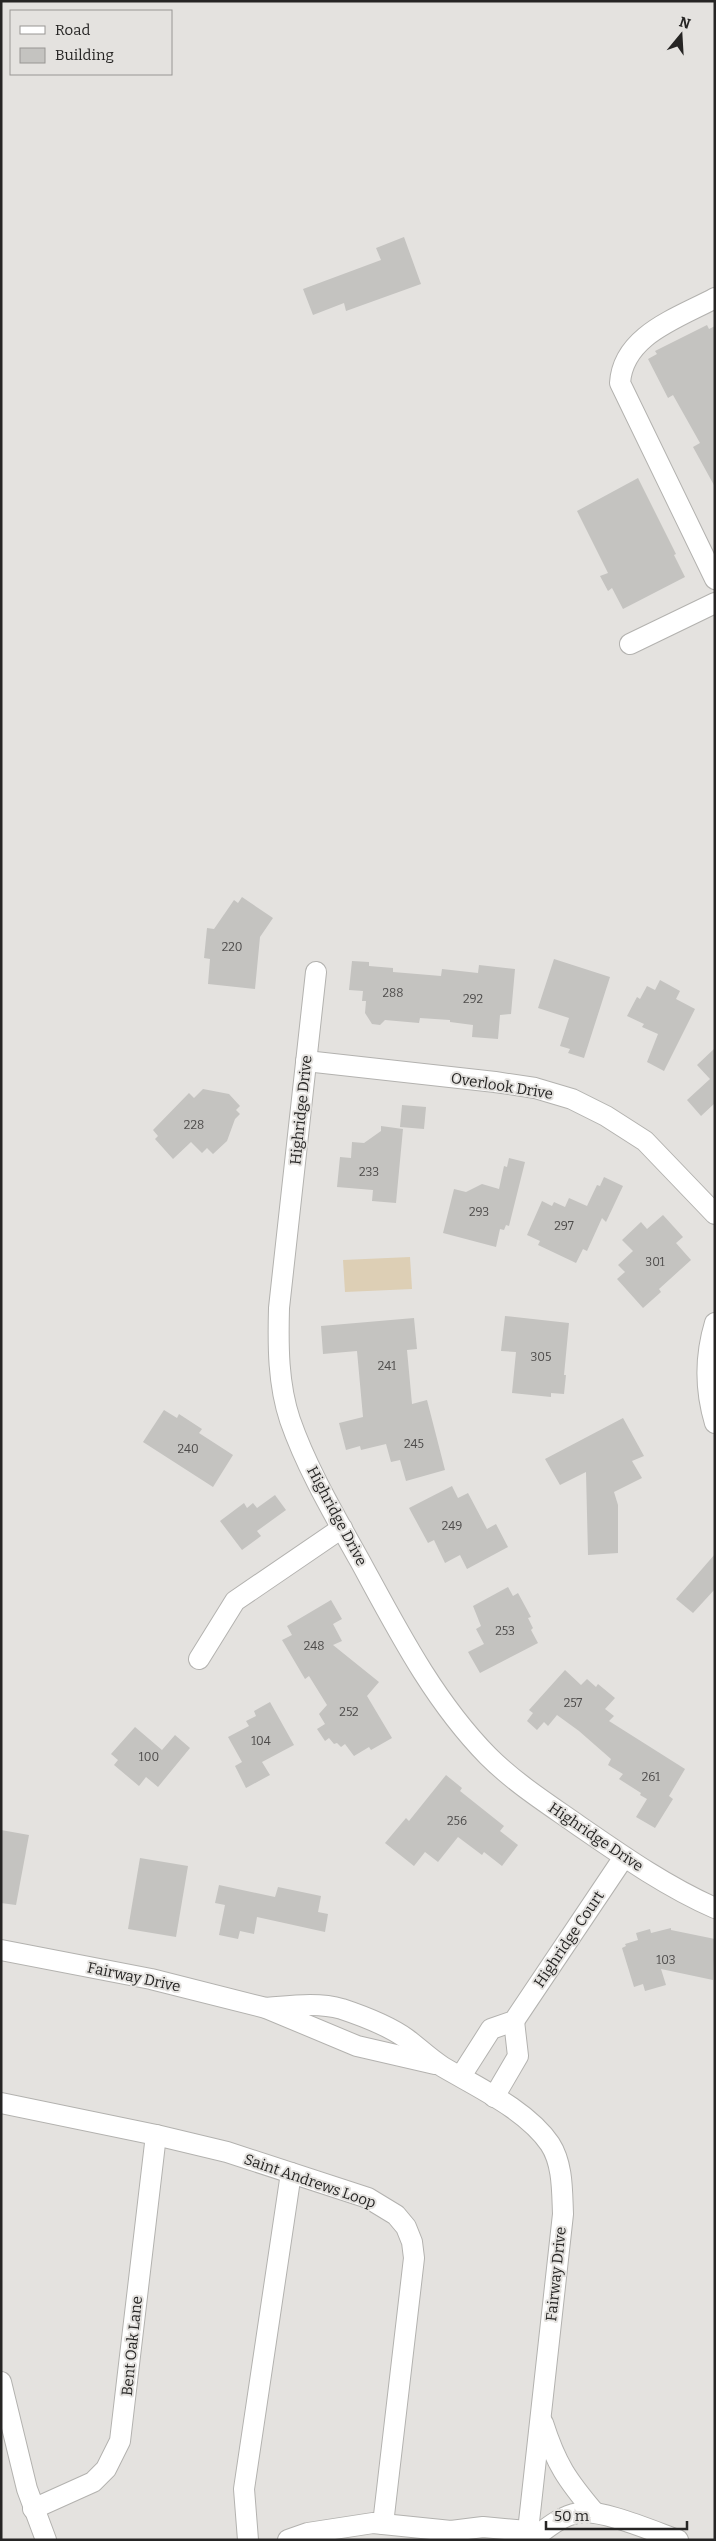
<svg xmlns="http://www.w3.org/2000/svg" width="716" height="2541" viewBox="0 0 716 2541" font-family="Bitter,serif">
	<rect width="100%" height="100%" fill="#e4e2df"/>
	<!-- green -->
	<polygon fill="#ddcfb5" points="410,1257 412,1289 345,1292 343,1260"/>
	<!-- building -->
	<g fill="#c4c3c0">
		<polygon points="404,237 421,284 346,311 344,303 313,315 303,289 381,260 376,248"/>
		<polygon points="707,325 709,329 715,326 715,487 693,447 700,443 673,395 668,398 648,359 657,354 655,351"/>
		<polygon points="638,478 676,554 674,555 685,577 623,609 612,588 608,591 600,576 608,573 577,511"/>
		<polygon points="242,897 273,918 260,937 255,989 208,984 210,959 204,958 207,928 214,929 234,900 238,903"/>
		<polygon points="554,959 610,977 584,1058 568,1053 570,1049 560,1046 569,1018 538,1008"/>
		<polygon points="352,961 369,962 369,966 393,968 393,972 441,976 442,969 478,973 479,965 515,969 511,1014 500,1015 498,1039 472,1037 473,1025 450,1022 450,1020 420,1018 419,1023 385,1020 380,1025 372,1024 365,1013 366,1001 362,1001 363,991 349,990"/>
		<polygon points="660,980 680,991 676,999 695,1009 664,1071 647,1062 658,1034 642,1027 644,1024 627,1016 637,997 640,999 647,986 655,990"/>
		<polygon points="715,1048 715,1103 701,1116 687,1100 710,1079 697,1065"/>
		<polygon points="203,1089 229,1094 240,1106 236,1110 240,1114 235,1119 227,1141 213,1154 207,1148 202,1153 191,1142 173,1159 155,1139 158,1136 153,1130 189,1093 194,1098"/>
		<polygon points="402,1105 426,1107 424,1129 400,1127"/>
		<polygon points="381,1126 403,1129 396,1203 372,1201 373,1190 337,1187 340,1157 351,1158 352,1142 364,1143 381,1131"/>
		<polygon points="509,1158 525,1162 509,1226 506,1225 504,1230 500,1229 496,1247 443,1233 454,1189 466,1192 482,1184 499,1189 504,1166 507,1167"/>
		<polygon points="604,1177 623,1186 606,1222 602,1218 587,1251 583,1249 576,1263 538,1245 540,1241 527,1235 542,1201 552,1206 554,1202 565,1207 569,1198 587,1206 597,1185 600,1186"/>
		<polygon points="663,1215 683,1237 676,1243 691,1260 659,1289 661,1292 643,1308 617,1279 625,1272 618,1265 633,1251 622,1240 641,1222 647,1229"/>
		<polygon points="505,1316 569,1323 564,1375 566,1375 564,1394 551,1393 551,1397 512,1393 516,1352 501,1351"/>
		<polygon points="414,1318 417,1349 407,1350 412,1404 427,1400 445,1470 406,1481 400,1460 391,1462 386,1444 361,1450 360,1446 346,1450 339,1423 363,1417 357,1351 323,1354 321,1326"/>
		<polygon points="164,1410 177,1418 179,1414 202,1429 199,1433 233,1455 213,1487 143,1442"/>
		<polygon points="623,1418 644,1456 632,1461 642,1478 614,1492 618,1505 618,1553 588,1555 586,1472 560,1485 545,1459"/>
		<polygon points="452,1486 458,1498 468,1493 487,1529 496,1524 508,1547 467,1569 460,1555 445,1563 434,1540 428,1543 409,1508"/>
		<polygon points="275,1495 286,1510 257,1531 261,1536 242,1550 220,1521 244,1503 247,1508 253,1503 257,1508"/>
		<polygon points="715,1554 715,1589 693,1613 676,1599"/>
		<polygon points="508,1587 513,1596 518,1593 531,1617 528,1618 533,1628 531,1630 538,1643 480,1673 468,1652 484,1644 476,1629 481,1626 473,1606"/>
		<polygon points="331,1600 342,1619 333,1624 342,1641 333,1645 379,1682 367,1696 392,1738 371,1750 369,1747 354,1756 345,1744 341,1747 337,1743 334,1744 329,1738 325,1741 317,1729 325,1724 319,1714 327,1705 309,1676 305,1679 282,1640 292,1635 287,1626"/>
		<polygon points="565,1670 581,1685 587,1679 596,1687 598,1684 615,1698 605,1709 614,1716 609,1721 685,1769 669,1796 673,1799 655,1828 636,1817 647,1799 640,1795 641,1793 619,1779 623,1774 608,1765 611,1759 579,1731 557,1715 548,1726 544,1722 537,1730 527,1721 533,1713 529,1710"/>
		<polygon points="270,1702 294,1745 262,1762 270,1775 246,1788 235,1766 242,1762 228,1737 249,1726 246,1721 256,1716 254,1711"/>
		<polygon points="135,1727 162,1750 175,1735 190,1748 158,1787 146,1777 139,1786 114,1765 118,1760 111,1754"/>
		<polygon points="446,1775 462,1788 460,1791 504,1826 500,1831 518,1845 502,1866 484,1852 482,1855 458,1837 438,1862 425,1852 414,1866 385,1843 406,1818 409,1821"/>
		<polygon points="1,1830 29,1835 16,1905 1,1903"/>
		<polygon points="140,1858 188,1866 176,1937 128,1929"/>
		<polygon points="219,1885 275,1897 278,1887 321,1896 318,1912 328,1914 325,1932 257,1917 254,1934 240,1931 238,1939 219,1935 225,1905 215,1903"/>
		<polygon points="671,1928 671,1930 715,1939 713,1980 661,1969 666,1985 645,1991 643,1984 634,1987 622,1948 626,1946 625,1944 638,1940 636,1933 650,1929 651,1933"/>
	</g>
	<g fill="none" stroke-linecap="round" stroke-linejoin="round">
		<!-- minor casing -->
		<g stroke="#b3b2af" stroke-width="22">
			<g id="minor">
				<path d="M715,298C678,318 623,335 620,383L715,579"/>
				<polyline points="630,644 715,603"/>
				<path d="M316,972L279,1308C278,1346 278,1384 290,1420C307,1469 335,1516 360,1561C397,1629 433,1700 488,1756C514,1782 545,1802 575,1823C620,1854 665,1886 715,1908"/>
				<polyline points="306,1061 495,1082 535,1088 572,1099 606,1116 645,1141 715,1214"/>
				<path d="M715,1323C705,1356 705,1390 715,1423"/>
				<polyline points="199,1659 235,1601 342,1528"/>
				<polyline points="1,1950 151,1979 266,2008 357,2046 435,2064"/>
				<path d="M266,2008C291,2006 318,2002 342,2009C363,2016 389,2026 407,2039C419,2048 430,2059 443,2067C477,2087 527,2110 550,2144C563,2164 562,2191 563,2214L527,2540"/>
				<polyline points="461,2076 491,2029 514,2021 624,1857"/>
				<polyline points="494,2097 518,2056 514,2021"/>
				<polyline points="1,2103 156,2135 227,2152 368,2198 396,2215 406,2227 412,2242 414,2258 383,2524"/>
				<polyline points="1,2382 27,2489 46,2540"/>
				<path d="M543,2423C556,2464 567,2480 595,2513"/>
				<polyline points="33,2509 93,2482 106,2469 120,2441 156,2135"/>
				<polyline points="248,2540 244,2489 291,2173"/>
				<polyline points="288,2540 308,2533 373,2523 451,2531 483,2527 527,2531"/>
				<path d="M531,2540C545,2530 560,2516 578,2513C600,2508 655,2532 678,2540"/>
			</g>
		</g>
		<!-- minor -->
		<use href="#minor" stroke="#fff" stroke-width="20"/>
	</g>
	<g text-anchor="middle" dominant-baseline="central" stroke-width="4" stroke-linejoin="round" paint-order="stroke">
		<!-- number labels -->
		<g font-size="12" fill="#4e4c4b">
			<text x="232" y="947">220</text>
			<text x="393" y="993">288</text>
			<text x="473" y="999">292</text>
			<text x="194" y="1125">228</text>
			<text x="369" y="1172">233</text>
			<text x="479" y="1212">293</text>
			<text x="564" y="1226">297</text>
			<text x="655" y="1262">301</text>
			<text x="541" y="1357">305</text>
			<text x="387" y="1366">241</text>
			<text x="414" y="1444">245</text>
			<text x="188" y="1449">240</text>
			<text x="452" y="1526">249</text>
			<text x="505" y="1631">253</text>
			<text x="314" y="1646">248</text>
			<text x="573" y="1703">257</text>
			<text x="349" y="1712">252</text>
			<text x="261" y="1741">104</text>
			<text x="149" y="1757">100</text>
			<text x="651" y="1777">261</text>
			<text x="457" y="1821">256</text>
			<text x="666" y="1960">103</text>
		</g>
		<!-- street labels -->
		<g font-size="15" fill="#262524" stroke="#e4e2df">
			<text transform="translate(502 1086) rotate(9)">Overlook Drive</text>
			<text transform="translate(301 1110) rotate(-84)">Highridge Drive</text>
			<text transform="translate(337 1516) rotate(62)">Highridge Drive</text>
			<text transform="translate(596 1837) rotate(34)">Highridge Drive</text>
			<text transform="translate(569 1939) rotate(-56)">Highridge Court</text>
			<text transform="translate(134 1977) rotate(12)">Fairway Drive</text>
			<text transform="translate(310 2181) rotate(19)">Saint Andrews Loop</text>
			<text transform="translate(556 2274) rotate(-84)">Fairway Drive</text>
			<text transform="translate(132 2346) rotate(-84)">Bent Oak Lane</text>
		</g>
	</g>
	<!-- border -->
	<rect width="716" height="2541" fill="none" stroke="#262524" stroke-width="5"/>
	<!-- legend -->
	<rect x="10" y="10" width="162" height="65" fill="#e4e2df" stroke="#989694"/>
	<rect x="20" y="26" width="25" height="8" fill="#ffffff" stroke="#989694"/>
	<text x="55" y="35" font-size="15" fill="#262524">Road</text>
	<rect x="20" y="48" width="25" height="15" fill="#c4c3c0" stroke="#989694"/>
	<text x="55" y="60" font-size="15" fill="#262524">Building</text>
	<!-- north arrow -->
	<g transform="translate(681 35) rotate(18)" stroke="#e4e2df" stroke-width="4" paint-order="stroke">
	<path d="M0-4L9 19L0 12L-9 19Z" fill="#262524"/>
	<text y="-8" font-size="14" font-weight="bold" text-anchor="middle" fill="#262524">N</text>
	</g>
	<!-- scale -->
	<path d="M546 2521v8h141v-8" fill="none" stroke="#262524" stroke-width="2.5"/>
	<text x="554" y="2521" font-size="15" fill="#262524" stroke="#e4e2df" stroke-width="4" paint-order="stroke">50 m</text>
</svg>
